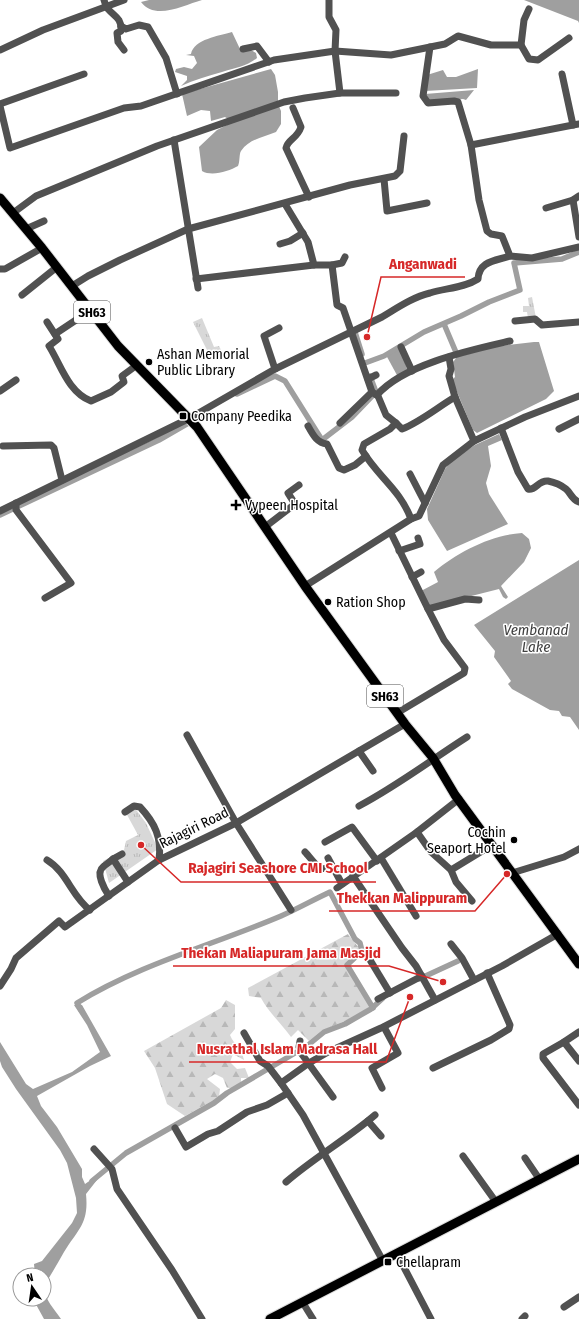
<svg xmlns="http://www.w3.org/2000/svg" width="579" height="1319" viewBox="0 0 579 1319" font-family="'Fira Sans Condensed',sans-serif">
	<defs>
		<pattern id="forest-firs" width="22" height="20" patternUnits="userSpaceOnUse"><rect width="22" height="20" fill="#d8d8d8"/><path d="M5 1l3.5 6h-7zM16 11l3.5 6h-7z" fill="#b8b8b8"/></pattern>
		<pattern id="park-tufts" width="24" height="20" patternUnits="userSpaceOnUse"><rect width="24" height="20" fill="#d8d8d8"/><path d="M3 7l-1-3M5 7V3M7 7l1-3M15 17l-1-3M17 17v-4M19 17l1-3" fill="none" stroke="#b8b8b8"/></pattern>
	</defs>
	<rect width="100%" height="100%" fill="#fff"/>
	<!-- forest -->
	<g fill="url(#forest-firs)">
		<path d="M348,934L359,948L348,962L373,1004L357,1016L321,1031L309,1041L298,1030L291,1037C281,1023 269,1013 261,998L249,996L248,988Z"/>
		<path d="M226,1000L235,1005V1029L230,1035C234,1045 242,1049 244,1060L233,1054L230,1062L237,1069L245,1068L249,1078H241V1084L234,1088H227L223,1078L215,1074L207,1079L220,1089L219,1097L185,1116L167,1104L155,1068L144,1051L221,1008Z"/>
	</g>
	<!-- park -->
	<g fill="url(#park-tufts)">
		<polygon points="532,297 536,318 528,318 527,312 523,312 523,306 529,306 528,298"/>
		<polygon points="202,318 214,347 219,346 221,350 209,354 193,322"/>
		<polygon points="134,807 146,823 158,849 109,883 103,861 124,850 126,841 138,835 126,813"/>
	</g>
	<!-- water -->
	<g fill="#9f9f9f">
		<path d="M149,0H202C184,5 155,21 141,2Z"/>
		<polygon points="524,0 579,0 579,23 578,21"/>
		<path d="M232,32L240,49L251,50L256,53L257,58C247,66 235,68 222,72C208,76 194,80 181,86L187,80V76L175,72L176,69L184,67L192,69L197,63L194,56L186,55L191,54C194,39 219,36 232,32Z"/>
		<path d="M271,69L275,75L278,92V104L281,111V124L276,132C264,137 249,139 241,151C239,154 240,162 238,166C229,171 212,177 202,171L199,147L217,130L227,125L228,119L225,117L211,121L210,111L201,110L187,116L182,94Z"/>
		<polygon points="478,69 477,88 425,91 427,75 443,70 447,77 456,77"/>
		<polygon points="474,90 466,100 463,99 429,102 425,94"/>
		<polygon points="534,342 539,342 554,391 546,399 477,433 473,430 452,380 455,377 453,362 457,357 498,346"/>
		<polygon points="400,347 408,372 398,377 386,355"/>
		<polygon points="499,434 502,440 488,446 491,466 486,483 489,494 508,524 447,551 428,520 427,509 445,469 452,460 475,445"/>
		<path d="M522,533L529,539L531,548L524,562L501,586L508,597L506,599L503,597L499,589L428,607L421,591L438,582L434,572C458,552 491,535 522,533Z"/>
		<polygon points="579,560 579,730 570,717 562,716 559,711 550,710 512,689 508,684 511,681 494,657 495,651 474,625"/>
		<path d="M78,1004L82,1005L111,1056L90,1066L37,1096L41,1106L57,1127L82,1169V1177L85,1184L104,1171L86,1194C89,1224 78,1229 64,1252C58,1263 52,1273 45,1284C43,1299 53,1307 61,1319H44L33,1299H44V1275H35L34,1264L42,1261L72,1223L77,1213L76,1198L67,1163L60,1150L16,1089L2,1067L0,1061V1042L26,1084L33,1089L72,1072L100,1052L87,1025L74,1005Z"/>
	</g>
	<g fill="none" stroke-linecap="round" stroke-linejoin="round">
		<!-- canal -->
		<g stroke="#9f9f9f" stroke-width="5.5">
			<polyline points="444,324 458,357"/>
			<polyline points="355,332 362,354"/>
			<polyline points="365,363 384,356 424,332 461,316 489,302 520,290 514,263 562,259 579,252"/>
			<polyline points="237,394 275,376 285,381 322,440 352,417 376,392 370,376"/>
			<polyline points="0,515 159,440 204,414"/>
			<polyline points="419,979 458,961"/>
			<path d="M81,1010L77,1003C140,964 213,945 281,916C297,909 313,900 330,892L355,939L360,943L362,951L347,965L373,1008"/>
			<polyline points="92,1181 126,1153 214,1103 227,1093 307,1046 324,1032 345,1024 371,1009 383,998"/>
		</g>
		<!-- major casing -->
		<g stroke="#dbdbdb" stroke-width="11">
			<g id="major">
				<polyline points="0,198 42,248 118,346 197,427 305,586 405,724 433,758 455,795 579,964"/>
				<polyline points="270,1319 579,1159"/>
			</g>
		</g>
		<!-- minor -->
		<g stroke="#515151" stroke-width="7">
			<path d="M104,0C105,3 106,7 108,9C114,16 122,18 121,31L117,33L118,42L124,50"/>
			<polyline points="329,0 329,17 336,30 335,51 340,93"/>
			<polyline points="121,26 126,29 139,25 148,27 166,58 177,94"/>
			<polyline points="521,45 529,59 538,60 569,38"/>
			<polyline points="430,47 423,96 428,103 454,101 458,102 471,145 479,200 487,231 491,234 502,236 510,256 532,258 579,247"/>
			<polyline points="243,49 257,46 269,62"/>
			<polyline points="0,50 43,30 124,0"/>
			<polyline points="562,74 573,125 579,124"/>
			<polyline points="0,104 84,74"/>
			<polyline points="0,106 10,148 124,108 141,106 274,60 335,51 391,55 445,44 458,36 491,45 521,45 524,20 529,9"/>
			<path d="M293,108L301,127C297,139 288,139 286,148L309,197"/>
			<polyline points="174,140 198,288"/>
			<polyline points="471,145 573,125"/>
			<polyline points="384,179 387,211 427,203"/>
			<polyline points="579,196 573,200 579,237"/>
			<polyline points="285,204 308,242 314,265 332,265 337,305 343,308 372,392 378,396 386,415 396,423"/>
			<polyline points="546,208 573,200"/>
			<polyline points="13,213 36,196 157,146 284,102 305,98 340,93 396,93"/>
			<polyline points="26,229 44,221"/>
			<polyline points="280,244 290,241 303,233"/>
			<polyline points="332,265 342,263 345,257"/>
			<polyline points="0,269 5,269 42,248"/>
			<polyline points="196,279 314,265"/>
			<polyline points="72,286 88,276 120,260 188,229 350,185 395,176 400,171 404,136"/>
			<polyline points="22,295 57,267"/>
			<polyline points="515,321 535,319 542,325 579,322"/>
			<path d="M47,322L58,339L49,346C61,365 68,392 91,401L111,392L124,382L122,376L137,365"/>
			<polyline points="55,334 91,310"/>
			<polyline points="401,347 412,371"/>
			<polyline points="275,369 264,336 279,328"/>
			<polyline points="368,379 376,375"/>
			<polyline points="0,391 16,380"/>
			<path d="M377,395C404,364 471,350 510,341"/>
			<polyline points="340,423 372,392"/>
			<path d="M308,426C313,435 317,443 327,444L339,468L344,470L355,465L366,456"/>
			<path d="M501,428L518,472L528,489C536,491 538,480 548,481C553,482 561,485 566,489C571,493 571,499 579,502"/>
			<polyline points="559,429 579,419"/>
			<polyline points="474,441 525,417 579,396"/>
			<polyline points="3,446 51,445 54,448 62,480"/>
			<polyline points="410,474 425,503"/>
			<polyline points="16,503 16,510 71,583 45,598"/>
			<path d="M0,511L190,418L275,369L382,317C397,308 413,297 430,293C446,288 464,288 478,279C479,261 495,261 510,256"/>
			<path d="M411,519C400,489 377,476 362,450L364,444L390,429L396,423L402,429C420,422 438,407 455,397"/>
			<polyline points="265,527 295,504 288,493 299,485"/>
			<polyline points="391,533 428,609 465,599 479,600"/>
			<polyline points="399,551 420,544 418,538"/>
			<polyline points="412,577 421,572"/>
			<polyline points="305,586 411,519 419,516 443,465 474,441 455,397 449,376 451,369 449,357"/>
			<polyline points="397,713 464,673 465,668 444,640 428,609"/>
			<polyline points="187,735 236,823 291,910"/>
			<polyline points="359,751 373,771"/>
			<path d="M359,806C397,786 431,760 467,737"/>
			<path d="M125,812L134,806L140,807C155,823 162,838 159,860"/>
			<polyline points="417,832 431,852 451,870"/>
			<polyline points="325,842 352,827 377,861"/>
			<path d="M305,852C308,855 317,867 320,868C324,870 328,867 333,868"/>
			<polyline points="122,854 113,859 128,882"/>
			<polyline points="328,858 342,884"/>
			<polyline points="381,858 416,916"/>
			<path d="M47,860C67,872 72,897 90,910"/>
			<polyline points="512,873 564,857 579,849"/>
			<polyline points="353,876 402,948 416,966 435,1000"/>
			<polyline points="337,888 417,832 459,799"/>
			<path d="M109,896C105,890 95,873 103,867C106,864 110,862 113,859"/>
			<polyline points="472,901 456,882 451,870 492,845"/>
			<polyline points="451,944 462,958 474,980"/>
			<polyline points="367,955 390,993"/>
			<polyline points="0,986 11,969 16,958 59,921 65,927 159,860 236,823 405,724"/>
			<polyline points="378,999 422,976"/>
			<polyline points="244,1033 260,1061 268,1066 281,1083"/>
			<polyline points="300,1041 299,1047 301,1053 333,1097"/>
			<polyline points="564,1042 579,1032"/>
			<polyline points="579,1061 564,1042 543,1054 543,1058 579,1105"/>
			<polyline points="433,1068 491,1040 509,1029 510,1025 487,973"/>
			<polyline points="382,1088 372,1068 398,1053 384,1027"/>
			<polyline points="368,1121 381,1136"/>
			<polyline points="175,1128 186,1147 208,1134 218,1131 247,1112 267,1105 288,1093"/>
			<polyline points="94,1149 112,1169 117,1189 172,1270 202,1319"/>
			<polyline points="463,1156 496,1202"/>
			<polyline points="525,1158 540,1180"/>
			<path d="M286,1182C315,1157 347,1139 375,1115"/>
			<polyline points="397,1254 431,1319"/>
			<polyline points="383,1261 303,1115 281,1083 309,1063 328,1052 381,1028 502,966 558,934"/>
			<polyline points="303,1303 313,1319"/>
			<polyline points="564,1307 579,1297"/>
			<polyline points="522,1319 525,1316"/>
		</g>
		<!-- major -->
		<use href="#major" stroke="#000" stroke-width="9"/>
	</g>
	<!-- markers -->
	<g fill="#000" stroke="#fff" stroke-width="1.5">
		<circle cx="149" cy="362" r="4"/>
		<rect x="179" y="412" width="8" height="8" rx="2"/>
		<path d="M234 499h4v4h4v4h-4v4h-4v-4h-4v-4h4z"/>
		<circle cx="328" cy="602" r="4"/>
		<circle cx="514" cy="840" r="4"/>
		<rect x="384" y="1258" width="8" height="8" rx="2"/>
	</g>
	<g text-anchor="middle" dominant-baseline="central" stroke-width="3" stroke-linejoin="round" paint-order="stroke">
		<!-- shield labels -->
		<g fill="#fff" stroke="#4c4c4c" stroke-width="1">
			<rect x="74" y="301" width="36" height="22" rx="3"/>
			<rect x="367" y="685" width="36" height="22" rx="3"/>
		</g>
		<g font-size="13" font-weight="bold" fill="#000">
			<text x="92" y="312">SH63</text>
			<text x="385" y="696">SH63</text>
		</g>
		<!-- poi labels -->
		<g font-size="14" fill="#000" stroke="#fff" text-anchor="start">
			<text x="157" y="354">Ashan Memorial<tspan x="157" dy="16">Public Library</tspan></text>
			<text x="191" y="416">Company Peedika</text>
			<text x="245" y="505">Vypeen Hospital</text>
			<text x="336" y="602">Ration Shop</text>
			<text x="506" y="832" text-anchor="end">Cochin<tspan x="506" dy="16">Seaport Hotel</tspan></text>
			<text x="396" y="1262">Chellapram</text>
		</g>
		<!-- street labels -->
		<g font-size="14" fill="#000" stroke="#fff">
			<text transform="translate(194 828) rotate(-26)">Rajagiri Road</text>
		</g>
		<!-- water labels -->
		<g font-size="15" font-style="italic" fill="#404040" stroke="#fff">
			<text x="536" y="630">Vembanad<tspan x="536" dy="17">Lake</tspan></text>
		</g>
	</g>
	<!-- callouts -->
	<path fill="none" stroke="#d62828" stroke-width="1.5" d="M367 337L381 277H465M141 845L181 882H376M507 874L475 911H329M443 982L389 966H173M410 997L386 1062H189"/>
	<g fill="#d62828" stroke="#fff" stroke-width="1.5">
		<circle cx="367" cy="337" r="4"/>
		<circle cx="141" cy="845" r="4"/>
		<circle cx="507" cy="874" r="4"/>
		<circle cx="443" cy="982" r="4"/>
		<circle cx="410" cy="997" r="4"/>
	</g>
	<g font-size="15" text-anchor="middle" font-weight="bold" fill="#d62828" stroke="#fff" stroke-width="3" stroke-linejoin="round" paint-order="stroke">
		<text x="423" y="269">Anganwadi</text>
		<text x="278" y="873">Rajagiri Seashore CMI School</text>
		<text x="402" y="903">Thekkan Malippuram</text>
		<text x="281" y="958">Thekan Maliapuram Jama Masjid</text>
		<text x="287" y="1054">Nusrathal Islam Madrasa Hall</text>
	</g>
	<!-- north arrow -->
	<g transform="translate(32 1287) rotate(347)"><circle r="19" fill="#ffffff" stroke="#999999"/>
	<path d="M0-3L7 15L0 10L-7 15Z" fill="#000000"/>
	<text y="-6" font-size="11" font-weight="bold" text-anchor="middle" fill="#000000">N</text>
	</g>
</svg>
